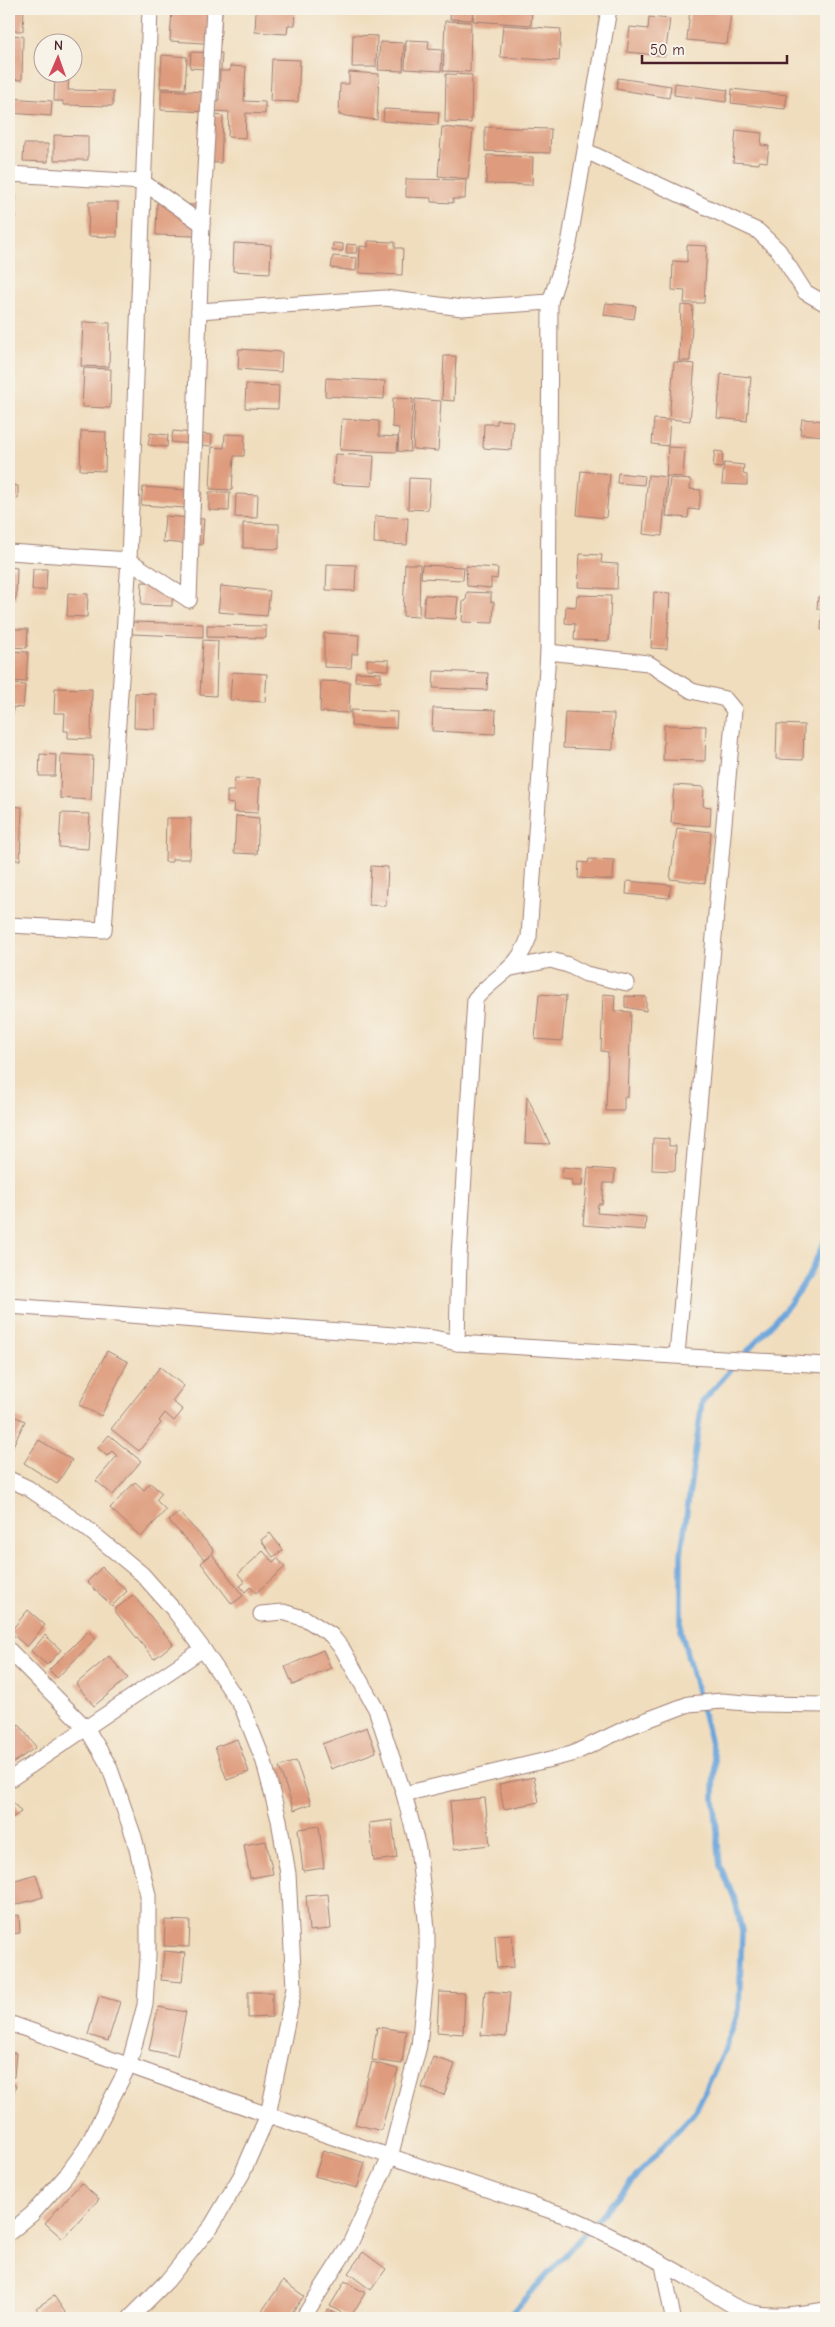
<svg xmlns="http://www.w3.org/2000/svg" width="835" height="2327" viewBox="0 0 835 2327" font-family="'Comic Neue',sans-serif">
	<rect width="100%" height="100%" fill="#f7f3e8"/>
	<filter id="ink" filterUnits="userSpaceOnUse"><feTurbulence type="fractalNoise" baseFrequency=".02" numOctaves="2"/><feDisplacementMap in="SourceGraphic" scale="10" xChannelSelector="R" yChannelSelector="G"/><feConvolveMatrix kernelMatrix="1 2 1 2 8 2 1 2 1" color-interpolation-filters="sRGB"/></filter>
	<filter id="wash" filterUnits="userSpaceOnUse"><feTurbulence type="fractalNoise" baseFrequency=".0096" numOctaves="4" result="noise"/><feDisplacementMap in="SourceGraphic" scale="20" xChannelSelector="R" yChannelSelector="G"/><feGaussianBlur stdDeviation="1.12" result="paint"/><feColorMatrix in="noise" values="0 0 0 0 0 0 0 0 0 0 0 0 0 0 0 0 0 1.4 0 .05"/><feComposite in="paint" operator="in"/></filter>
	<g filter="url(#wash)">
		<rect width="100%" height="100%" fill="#f0ddbd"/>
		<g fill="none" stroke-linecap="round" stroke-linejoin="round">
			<!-- stream -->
			<polyline stroke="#6aa5db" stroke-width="5.5" points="508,2318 696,2110 727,2044 739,2010 742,1931 734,1897 720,1866 714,1797 715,1759 681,1631 681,1554 702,1402 788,1306 808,1277 826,1238"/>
		</g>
		<g id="blocks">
			<!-- building -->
			<g fill="#de9b7d">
				<polygon points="9,9 24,9 23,31 9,31"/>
				<polygon points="172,9 222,12 220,44 170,41"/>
				<polygon points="272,9 296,9 295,25 288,25 287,34 255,32 256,10 272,11"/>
				<polygon points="451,9 473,9 472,20 450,19"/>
				<polygon points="474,9 532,9 531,25 473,21"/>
				<polygon points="690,9 731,13 727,44 687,40"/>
				<polygon points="649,17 670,19 665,56 627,52 630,27 648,29"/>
				<polygon points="445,21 471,22 470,72 443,71"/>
				<polygon points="503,25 561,29 559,61 500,57"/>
				<polygon points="9,35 23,36 22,80 9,79"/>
				<polygon points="353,35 377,36 376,67 352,67"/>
				<polygon points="406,40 429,41 428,49 442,50 441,71 405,69"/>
				<polygon points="380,42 404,43 403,71 378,70"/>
				<polygon points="191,52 222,53 221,70 190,68"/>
				<polygon points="162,55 187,57 185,89 160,88"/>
				<polygon points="272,59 300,60 298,102 270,101"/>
				<polygon points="230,66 246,67 244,101 265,102 265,114 246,113 245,138 228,137 229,112 215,111 215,100 219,100 220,71 230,71"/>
				<polygon points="55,72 69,72 68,90 113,91 113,106 63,105 63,101 54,101"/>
				<polygon points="349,72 379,74 377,120 339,115 340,84 349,84"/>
				<polygon points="446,74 472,75 471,123 445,122"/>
				<polygon points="618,78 671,86 669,98 616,89"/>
				<polygon points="675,83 728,90 726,102 674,95"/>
				<rect x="9" y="86" width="6" height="11"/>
				<polygon points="732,89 787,95 785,109 731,103"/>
				<polygon points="161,90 210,92 209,112 161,110"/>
				<polygon points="9,98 52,101 51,116 9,113"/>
				<polygon points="384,109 439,112 438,125 383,121"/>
				<polygon points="201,114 223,116 221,163 198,162"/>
				<polygon points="442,127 473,130 468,179 438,176"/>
				<polygon points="485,127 551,129 550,153 485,151"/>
				<polygon points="736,130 762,133 761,145 769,146 767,162 759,161 759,164 733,162"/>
				<polygon points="54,135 88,136 88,160 54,160"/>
				<polygon points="24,144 48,144 48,162 23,161"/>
				<polygon points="487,155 533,157 532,185 486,184"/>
				<polygon points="406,179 466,180 465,199 453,199 453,203 431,202 431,198 406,197"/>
				<polygon points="9,195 16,195 15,219 9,218"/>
				<polygon points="89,202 118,202 117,237 88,236"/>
				<polygon points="157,203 196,205 195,236 156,235"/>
				<polygon points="368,241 395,242 395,248 403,248 402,275 359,273 360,246 368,247"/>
				<polygon points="234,243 271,245 270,273 233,271"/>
				<polygon points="333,243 343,244 343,251 332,251"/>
				<polygon points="347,244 357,245 356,253 346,253"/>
				<polygon points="687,245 707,246 704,303 684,303 685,291 672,290 673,261 687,262"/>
				<polygon points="333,256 357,258 356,271 331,268"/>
				<polygon points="606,303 636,306 634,319 604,315"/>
				<polygon points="681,305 693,306 690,361 679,361"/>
				<polygon points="83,322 110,323 109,367 81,366"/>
				<polygon points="239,349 282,352 281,372 238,369"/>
				<polygon points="444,356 456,356 454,401 442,400"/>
				<polygon points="674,362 695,364 690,421 669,419"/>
				<polygon points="84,368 111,369 110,408 82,407"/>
				<polygon points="721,374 751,377 747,421 717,418"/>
				<polygon points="326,378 385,381 384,399 325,396"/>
				<polygon points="246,384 279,386 278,409 245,408"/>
				<polygon points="393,398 413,399 410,452 398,451 399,428 392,427"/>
				<polygon points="415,399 441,401 438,451 413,449"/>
				<polygon points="342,419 379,421 379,436 398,437 397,452 340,450"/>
				<polygon points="654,419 670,420 668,446 652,444"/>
				<polygon points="802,419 826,421 826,436 800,434"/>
				<polygon points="497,420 513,421 511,450 483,448 484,424 497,424"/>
				<polygon points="81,431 106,432 105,471 80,470"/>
				<polygon points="173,431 212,435 211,446 171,442"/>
				<polygon points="150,433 168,435 167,447 148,445"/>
				<polygon points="225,434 245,435 244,456 234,456 232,490 210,489 212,447 224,448"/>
				<polygon points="668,447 685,448 683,477 666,476"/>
				<polygon points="715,451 723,452 722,468 713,467"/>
				<polygon points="335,454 374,456 372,486 333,484"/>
				<polygon points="724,463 744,465 743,474 747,475 747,485 722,484"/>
				<polygon points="581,471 610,474 606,518 577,515"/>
				<polygon points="618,473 645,476 644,485 617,483"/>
				<polygon points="648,475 667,477 662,536 643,534"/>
				<polygon points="409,478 430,479 428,510 408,509"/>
				<polygon points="670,478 691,480 690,489 701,490 699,510 689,509 688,518 666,516"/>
				<polygon points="9,485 18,486 18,499 9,498"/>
				<polygon points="143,487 201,491 200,509 141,505"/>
				<polygon points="209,492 230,492 229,511 209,510"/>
				<polygon points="236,494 258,495 257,518 235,517"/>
				<polygon points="165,516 204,519 202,545 163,542"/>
				<polygon points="375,516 408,518 407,545 374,543"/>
				<polygon points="243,523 279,524 279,549 243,548"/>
				<polygon points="580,554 602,555 601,563 618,564 617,589 578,587"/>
				<polygon points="327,564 356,565 355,591 326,590"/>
				<polygon points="405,564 420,564 419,617 403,616"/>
				<polygon points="422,565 464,567 463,580 421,578"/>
				<polygon points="466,566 498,568 497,579 491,578 491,588 467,586"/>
				<polygon points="9,567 17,568 16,599 9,599"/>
				<polygon points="33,569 47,569 46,590 32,590"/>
				<polygon points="142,582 173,583 172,606 141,605"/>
				<polygon points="221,586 270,591 267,616 218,612"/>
				<polygon points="467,592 491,593 491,602 494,602 493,623 462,622 463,601 466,601"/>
				<polygon points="654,592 670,593 667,649 651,648"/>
				<polygon points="68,593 88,594 87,617 67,616"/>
				<polygon points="425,595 458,597 456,619 423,617"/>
				<polygon points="577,595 611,596 609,641 574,640 575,624 565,623 566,606 576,607"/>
				<polygon points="818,597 826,597 826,610 817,609"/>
				<polygon points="822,611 826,611 826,630 821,630"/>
				<polygon points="133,622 203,624 203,637 132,634"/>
				<polygon points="207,625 266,626 266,638 207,637"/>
				<polygon points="9,629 28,629 27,648 9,647"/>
				<polygon points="324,633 359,635 358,654 352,654 351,668 324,667"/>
				<polygon points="203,640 218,641 216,696 200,695"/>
				<polygon points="9,651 28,652 26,682 9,681"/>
				<polygon points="367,659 389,660 389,670 367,669"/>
				<polygon points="434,671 488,673 487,690 433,688"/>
				<polygon points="232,672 267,674 265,702 230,700"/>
				<polygon points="356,672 381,673 381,682 355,681"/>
				<polygon points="321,681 350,682 349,713 320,712"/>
				<polygon points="9,684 25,685 23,708 13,707 13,714 9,714"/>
				<polygon points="55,688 92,689 91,739 68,738 68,731 64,731 65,713 54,713"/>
				<polygon points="135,693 156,694 155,729 134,728"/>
				<polygon points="433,708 496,710 495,734 432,731"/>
				<polygon points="351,710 397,712 396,728 351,726"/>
				<polygon points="565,712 614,714 613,750 563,748"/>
				<polygon points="777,724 804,725 803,760 776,759"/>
				<polygon points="664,725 706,726 705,761 663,760"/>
				<polygon points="40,754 56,755 55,776 39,776"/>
				<polygon points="61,754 93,756 91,800 60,798"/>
				<polygon points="235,778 260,779 258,813 233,812 234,804 227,803 227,791 234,791"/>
				<polygon points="674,785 704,787 703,806 711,807 710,826 671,823"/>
				<polygon points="9,806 22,807 20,860 9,860"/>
				<polygon points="61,813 90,814 88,849 59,847"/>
				<polygon points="236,816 259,818 257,854 234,853"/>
				<polygon points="166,818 191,818 190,859 172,859 172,862 165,862"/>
				<polygon points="677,828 711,832 705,883 670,879"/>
				<polygon points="589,859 614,860 613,880 578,878 579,862 588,863"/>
				<polygon points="371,866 388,867 386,906 369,905"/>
				<polygon points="627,881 671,885 669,898 626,894"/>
				<polygon points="539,994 566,996 562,1041 535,1039"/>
				<polygon points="603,994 615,995 614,1011 631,1012 628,1097 624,1097 624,1111 606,1111 608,1052 601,1051"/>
				<polygon points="625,996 646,997 646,1011 625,1007"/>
				<polygon points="527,1096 550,1144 525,1143"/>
				<polygon points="653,1138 669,1139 669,1146 676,1146 675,1171 652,1170"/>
				<polygon points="563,1167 583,1169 582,1186 572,1186 572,1180 562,1179"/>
				<polygon points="588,1168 615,1170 614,1183 604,1183 602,1204 598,1204 597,1213 646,1217 645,1230 583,1225"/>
				<polygon points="107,1351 128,1362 101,1416 79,1405"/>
				<polygon points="160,1367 184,1386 172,1401 183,1410 174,1421 165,1413 159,1421 161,1423 139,1451 111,1429"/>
				<polygon points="9,1414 25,1421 9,1454"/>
				<polygon points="109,1435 141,1461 113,1495 96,1481 117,1456 112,1451 107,1456 98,1448"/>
				<polygon points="39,1440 72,1460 57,1484 24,1463"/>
				<polygon points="135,1482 144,1490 150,1483 162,1493 156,1500 166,1510 141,1537 110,1508"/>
				<polygon points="179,1512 214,1550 212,1554 243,1596 232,1604 201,1563 211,1555 204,1559 169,1521"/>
				<polygon points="270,1533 283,1550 273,1557 261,1540"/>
				<polygon points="263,1551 273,1562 277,1558 285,1567 256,1593 250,1587 245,1592 240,1586 245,1582 238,1574"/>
				<polygon points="102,1567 127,1591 112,1606 87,1582"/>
				<polygon points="133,1595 173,1644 154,1659 114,1610"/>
				<polygon points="28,1610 45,1625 27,1647 10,1632"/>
				<polygon points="88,1631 96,1638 57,1678 49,1670"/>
				<polygon points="45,1635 61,1650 47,1665 31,1651"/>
				<polygon points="323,1650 331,1668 293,1685 285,1667"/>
				<polygon points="109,1656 128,1678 94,1706 76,1684"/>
				<polygon points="19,1724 36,1747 9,1766 9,1732"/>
				<polygon points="367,1727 376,1752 331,1769 322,1744"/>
				<polygon points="237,1739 249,1772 227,1780 215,1747"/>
				<polygon points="296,1761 311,1804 294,1810 279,1767"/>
				<polygon points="534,1777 539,1802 504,1809 499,1784"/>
				<polygon points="485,1798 490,1845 454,1849 450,1801"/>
				<polygon points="13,1802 21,1812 9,1820 9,1805"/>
				<polygon points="392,1820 397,1858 374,1861 369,1823"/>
				<polygon points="319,1826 324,1868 303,1871 298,1829"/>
				<polygon points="266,1841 273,1874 250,1878 244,1845"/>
				<polygon points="36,1874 43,1897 9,1907 9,1882"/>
				<polygon points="328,1894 331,1929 309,1931 306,1896"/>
				<polygon points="19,1915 20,1933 9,1934 9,1916"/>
				<polygon points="165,1920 190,1921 189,1947 164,1946"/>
				<polygon points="512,1934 514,1967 497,1968 495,1935"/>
				<polygon points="164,1951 185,1953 182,1982 161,1980"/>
				<polygon points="485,1991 510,1993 506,2037 481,2035"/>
				<polygon points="248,1992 272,1992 272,2017 248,2018"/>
				<polygon points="439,1992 465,1993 463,2034 437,2032"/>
				<polygon points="99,1996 120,2002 108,2041 88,2035"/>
				<polygon points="158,2007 186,2012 177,2056 149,2050"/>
				<polygon points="377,2027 406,2031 402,2064 372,2060"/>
				<polygon points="9,2053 16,2053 14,2077 9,2077"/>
				<polygon points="433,2057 455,2064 444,2095 422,2088"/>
				<polygon points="372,2062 398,2069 381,2131 355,2124"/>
				<polygon points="9,2083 16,2086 9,2104"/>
				<polygon points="323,2150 365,2163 357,2188 315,2176"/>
				<polygon points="81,2183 99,2199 63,2239 45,2223"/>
				<polygon points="363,2252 386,2269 371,2290 348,2273"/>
				<polygon points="283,2281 304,2296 288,2318 257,2318"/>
				<polygon points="345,2281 365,2293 350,2318 330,2306"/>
				<polygon points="54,2296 69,2318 43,2318 36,2308"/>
				<polygon points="328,2309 342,2318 322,2318"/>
			</g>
		</g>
	</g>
	<g filter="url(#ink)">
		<use href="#blocks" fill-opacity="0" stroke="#9d7e74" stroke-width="1"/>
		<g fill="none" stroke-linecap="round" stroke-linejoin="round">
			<!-- street casing -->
			<g stroke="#9d7e74" stroke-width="17">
				<g id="street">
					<polyline points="586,151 758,231 779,251 805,292 826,304"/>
					<polyline points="9,174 143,182 202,224"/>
					<polyline points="199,311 385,298 462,308 550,302"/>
					<polyline points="9,552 129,560 189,600"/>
					<polyline points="189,600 202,224 214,9"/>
					<polyline points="548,652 648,663 692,691 725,699 734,710 677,1355"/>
					<polyline points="9,925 104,930 129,560 150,9"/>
					<polyline points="512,968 551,960 568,965 586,974 627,983"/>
					<polyline points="9,1306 434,1338 457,1343 826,1365"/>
					<path d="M457,1343L459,1256L475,999C498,973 517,971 529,937L548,652L550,302L569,244L609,9"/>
					<polyline points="9,1479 28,1488 85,1527 142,1574 173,1609 203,1649 242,1707 264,1762 279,1820 288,1874 294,1988 268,2115 242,2174 212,2225 167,2281 130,2318"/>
					<polyline points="261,1614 283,1612 306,1619 331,1635 343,1650 376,1709 404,1794 418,1848 427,1928 427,1968 419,2046 390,2157 350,2244 303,2318"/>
					<polyline points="9,1650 87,1729 109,1766 134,1837 148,1895 148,1957 145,2005 129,2065 86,2148 65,2177 32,2214 9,2233"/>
					<polyline points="9,1780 203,1649"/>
					<polyline points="404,1794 572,1754 631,1726 689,1704 722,1701 758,1704 826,1705"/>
					<path d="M9,2023L268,2115L572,2218C615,2237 656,2259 697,2283C716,2294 732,2309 754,2313C778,2318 803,2313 826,2310"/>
					<polyline points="663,2265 673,2318"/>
				</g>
			</g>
			<!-- street -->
			<use href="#street" stroke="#fff" stroke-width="15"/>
		</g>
	</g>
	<!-- margin -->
	<rect width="835" height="2327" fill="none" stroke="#f7f3e8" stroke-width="30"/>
	<!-- north arrow -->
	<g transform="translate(58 58) rotate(2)"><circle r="24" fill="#f7f3e8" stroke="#b29e9c"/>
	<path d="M0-4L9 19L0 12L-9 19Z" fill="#d1495b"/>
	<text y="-8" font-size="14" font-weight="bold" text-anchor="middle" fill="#4a1f2b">N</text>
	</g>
	<!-- scale -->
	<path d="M642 55v8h145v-8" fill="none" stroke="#4a1f2b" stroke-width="2.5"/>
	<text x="650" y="55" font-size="15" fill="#4a1f2b" stroke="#f7f3e8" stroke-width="4" paint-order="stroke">50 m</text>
</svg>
